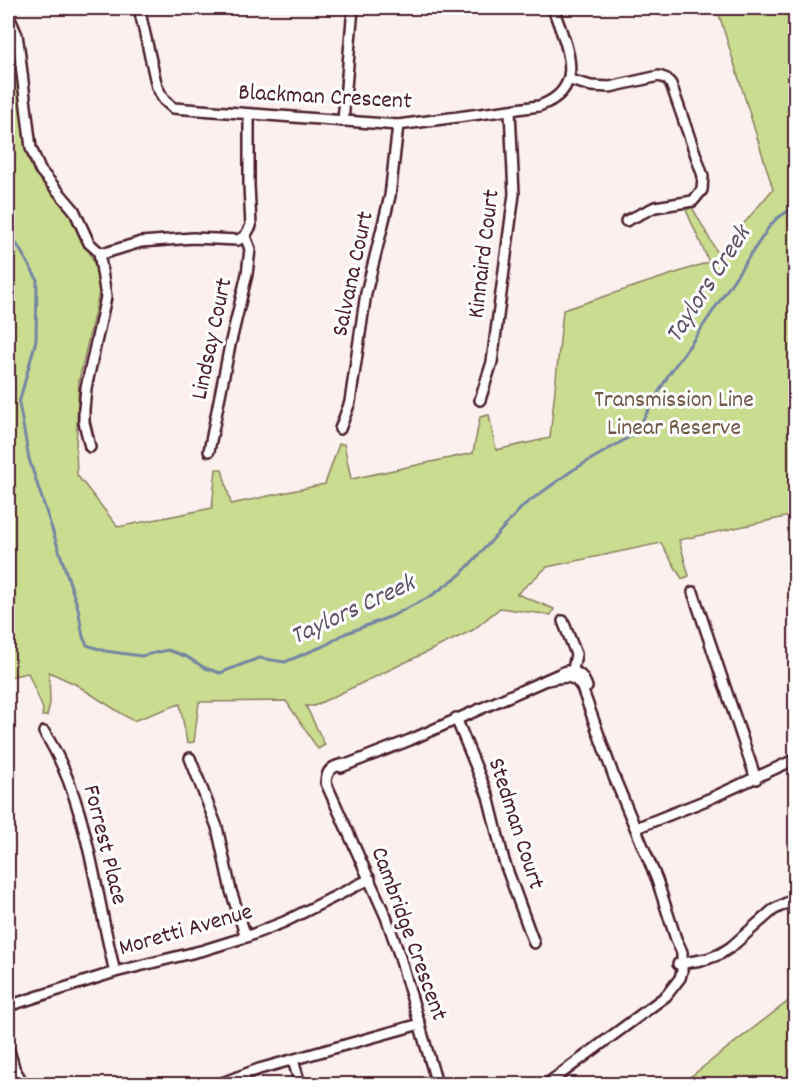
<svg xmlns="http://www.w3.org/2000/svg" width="803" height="1092" viewBox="0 0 803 1092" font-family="Dekko,sans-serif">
	<rect width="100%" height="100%" fill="#fcf0ef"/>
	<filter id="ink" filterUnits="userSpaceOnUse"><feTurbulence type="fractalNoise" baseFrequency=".0167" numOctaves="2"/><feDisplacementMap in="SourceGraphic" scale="12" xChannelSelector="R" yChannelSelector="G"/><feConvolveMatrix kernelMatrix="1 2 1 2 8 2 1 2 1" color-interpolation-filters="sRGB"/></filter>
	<g filter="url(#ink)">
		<!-- green -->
		<g fill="#cadc90" stroke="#8a7e5e" stroke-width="1.5">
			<polygon points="717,8 795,8 795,515 679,540 689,576 682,579 661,543 547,567 517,594 554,609 551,615 500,608 473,630 314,706 306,706 325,745 318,749 286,701 199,702 194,742 187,743 180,704 133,721 75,684 49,672 50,703 47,716 42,716 43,709 28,673 8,677 8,309 11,301 8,292 8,23 14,43 26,151 29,162 40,179 74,219 96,266 100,289 79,380 76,448 77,475 118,527 212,508 216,469 222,469 231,504 325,484 339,444 344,444 351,479 473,453 480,417 489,415 496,450 550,438 563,310 709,262 686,210 692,207 718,254 773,189"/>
			<polygon points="795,996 795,1084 681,1084"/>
		</g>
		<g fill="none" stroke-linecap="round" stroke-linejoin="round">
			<!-- stream -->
			<polyline stroke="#7586a2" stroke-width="3" points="8,229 37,279 36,340 19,403 29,459 78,608 83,637 87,645 105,651 141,656 168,650 187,657 205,668 220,673 259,658 285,662 326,645 344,634 392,616 431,596 461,574 524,505 573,470 631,436 641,423 669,374 695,338 769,227 776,219 796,206"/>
			<!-- minor casing -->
			<g stroke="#4a1f2b" stroke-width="14">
				<g id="minor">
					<path d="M139,8L157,87L164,100L173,108L398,125L539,106C590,88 565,44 553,8"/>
					<polyline points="8,14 17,35 19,48 31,148 40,170 74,210 89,243 99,252 105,253 141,242 193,238 238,240 245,236 251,226 249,185 249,114"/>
					<polyline points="570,80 591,86 610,87 659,76 667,79 671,84 703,176 702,190 693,201 655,207 626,221"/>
					<polyline points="343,121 353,8"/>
					<polyline points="480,400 492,362 514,194 510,111"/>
					<polyline points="340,429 350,402 366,293 390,196 398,125"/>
					<polyline points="90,447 84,422 84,409 86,388 106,297 99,252"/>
					<polyline points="209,451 230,345 247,274 250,249 245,236"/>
					<polyline points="693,592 756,779"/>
					<polyline points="563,621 576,654 572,675"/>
					<path d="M547,680C562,677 574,673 582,688L614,777L657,880L676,939L682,952V971L680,978L666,996L547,1084"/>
					<polyline points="456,718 488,796 504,861 534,943"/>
					<path d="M44,732C87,797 96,897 115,972"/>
					<polyline points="190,758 217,827 231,891 246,937"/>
					<path d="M346,764C334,765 326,770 326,783L386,917L399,954L437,1084"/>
					<path d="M341,767L410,740L566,671C578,670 583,676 587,687"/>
					<polyline points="636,828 709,799 796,759"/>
					<polyline points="678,964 707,959 720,954 731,947 773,910 796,898"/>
					<polyline points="8,1006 115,972 204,950 246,937 284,922 370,879"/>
					<polyline points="293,1060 300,1084"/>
					<polyline points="219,1084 259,1069 420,1024"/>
				</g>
			</g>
			<!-- tertiary casing -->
			<g stroke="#4a1f2b" stroke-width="15">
				<polyline id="tertiary" points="8,1049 14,1069 23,1084"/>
			</g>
			<!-- minor -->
			<use href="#minor" stroke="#fff" stroke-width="9"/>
			<!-- tertiary -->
			<use href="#tertiary" stroke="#fff" stroke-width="10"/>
		</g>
	</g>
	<g text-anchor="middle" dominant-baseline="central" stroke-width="6" stroke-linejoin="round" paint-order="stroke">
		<!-- street labels -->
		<g font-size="24" fill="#4a1f2b" stroke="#fff">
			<text transform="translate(325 98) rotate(3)">Blackman Crescent</text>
			<text transform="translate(485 254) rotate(-83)">Kinnaird Court</text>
			<text transform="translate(354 274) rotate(-78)">Salvana Court</text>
			<text transform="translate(213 339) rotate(-78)">Lindsay Court</text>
			<text transform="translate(515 824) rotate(72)">Stedman Court</text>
			<text transform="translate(104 845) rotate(76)">Forrest Place</text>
			<text transform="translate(186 931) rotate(-16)">Moretti Avenue</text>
			<text transform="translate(408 934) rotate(70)">Cambridge Crescent</text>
		</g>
		<!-- park labels -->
		<g font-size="24" fill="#705849" stroke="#fff">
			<text x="674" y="401">Transmission Line<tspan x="674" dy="28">Linear Reserve</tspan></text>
		</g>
		<!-- water labels -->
		<g font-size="26" font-style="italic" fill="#605266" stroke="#fff">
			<text transform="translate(709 285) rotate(-57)">Taylors Creek</text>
			<text transform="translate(353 611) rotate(-25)">Taylors Creek</text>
		</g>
	</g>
	<!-- margin -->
	<rect width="803" height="1092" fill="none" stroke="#fff" stroke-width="30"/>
	<rect x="15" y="15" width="773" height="1062" fill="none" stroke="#4a1f2b" stroke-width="2" filter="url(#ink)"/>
</svg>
